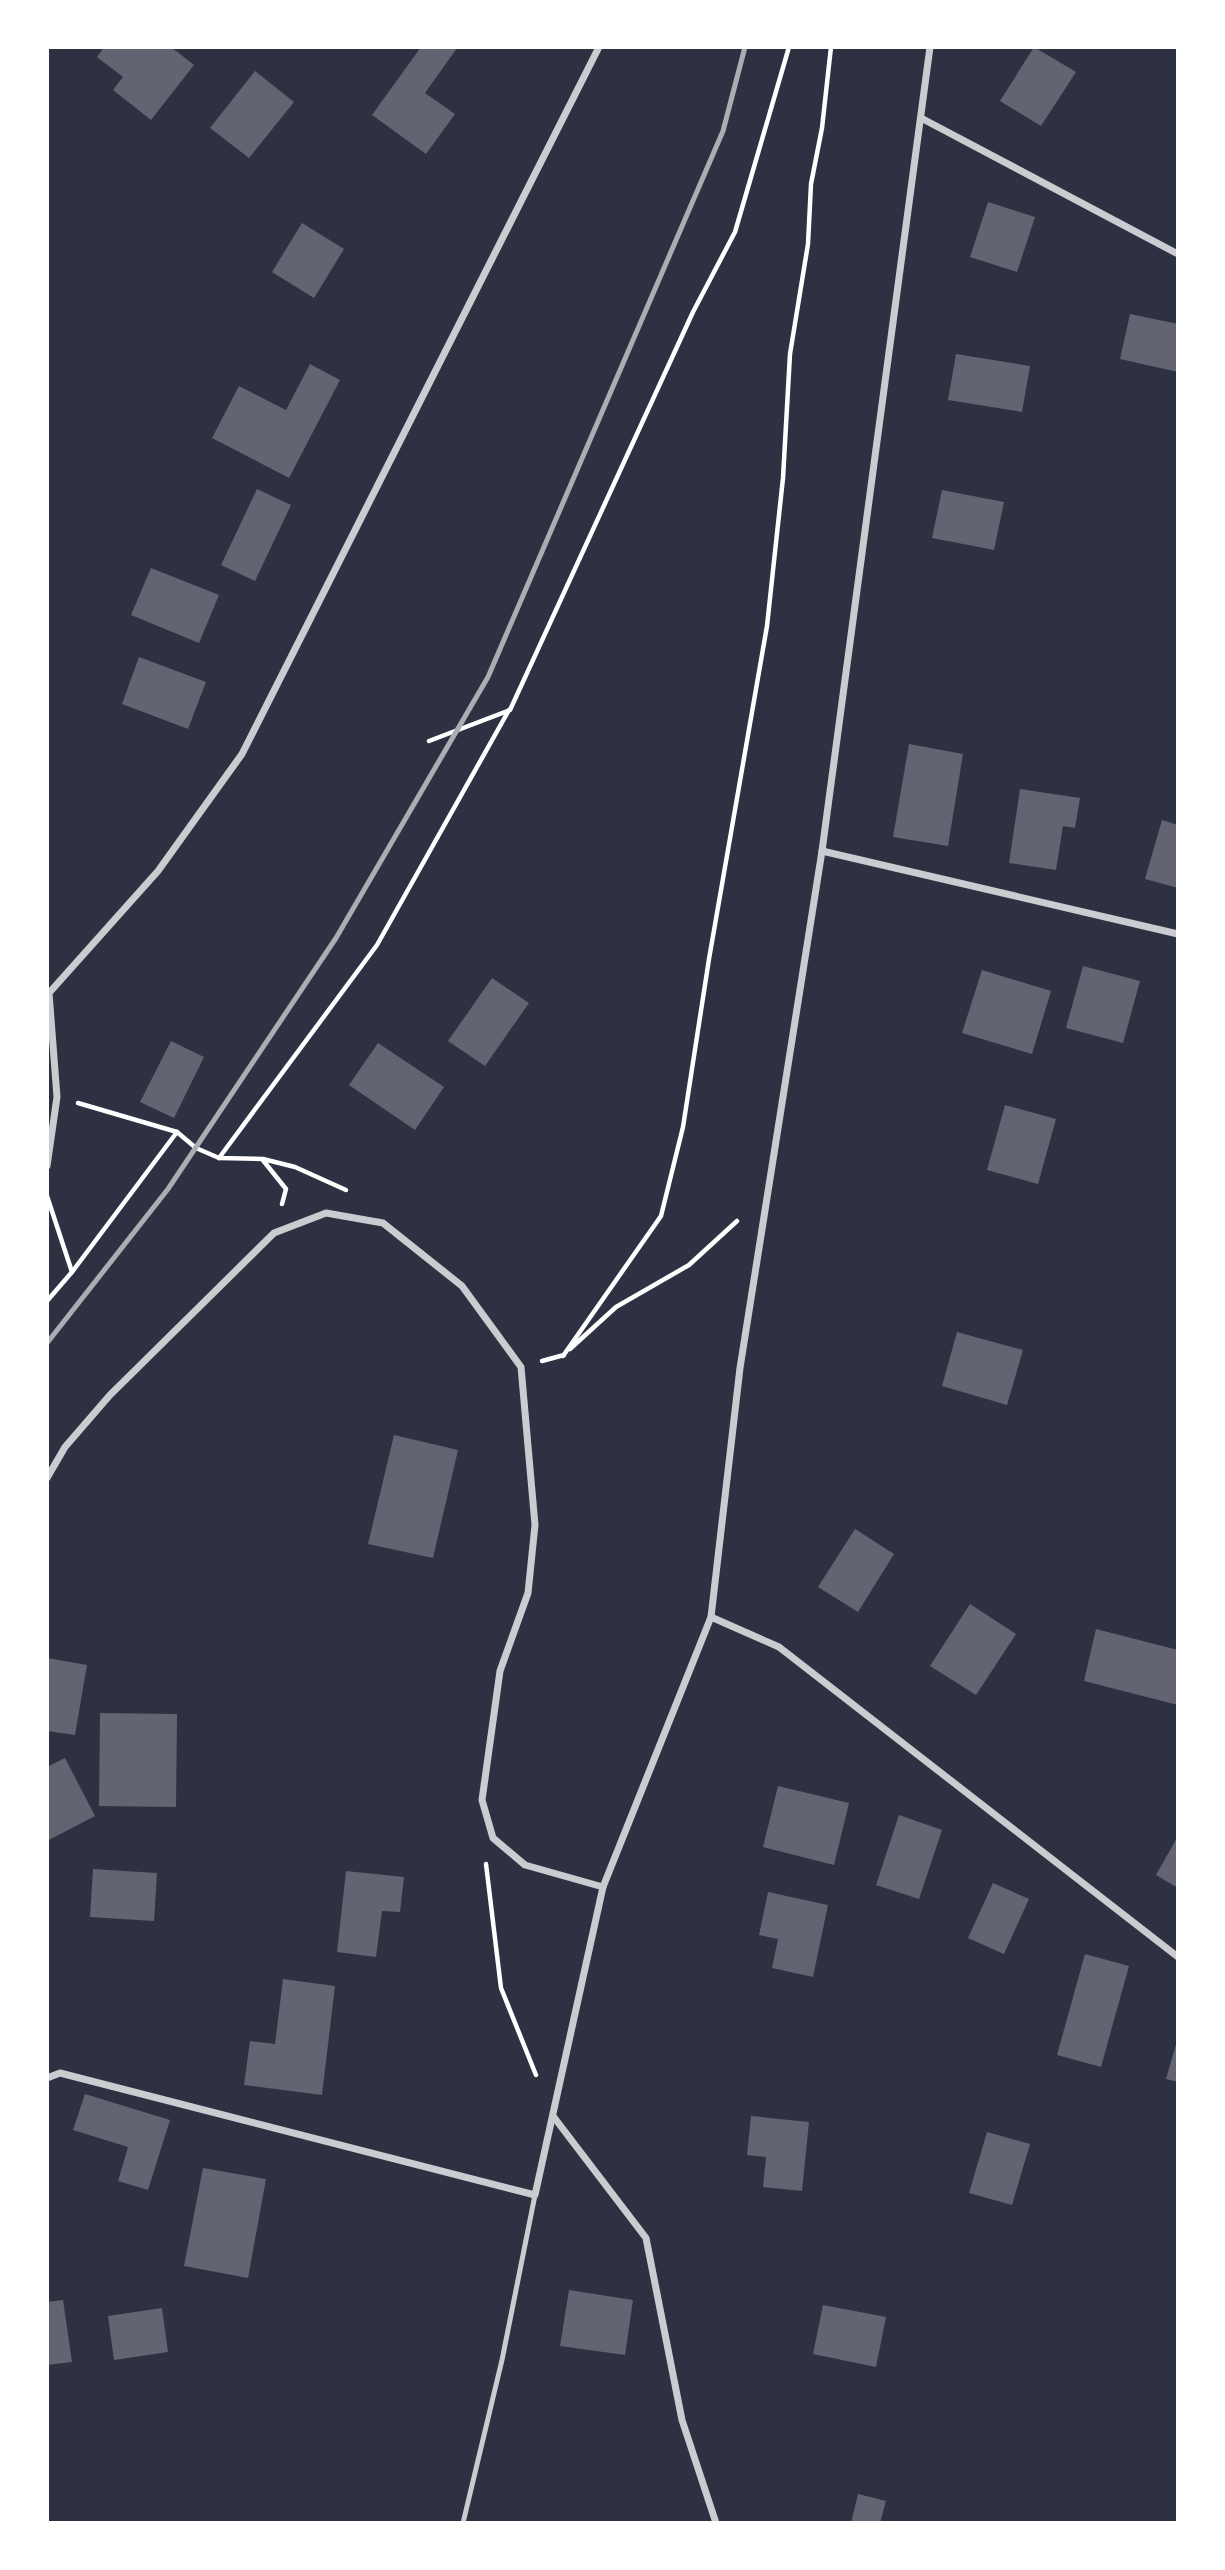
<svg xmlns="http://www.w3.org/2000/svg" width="1225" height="2570" viewBox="0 0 1225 2570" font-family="'Source Sans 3',sans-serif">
	<rect width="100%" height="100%" fill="#2d3142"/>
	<!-- building -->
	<g fill="#626471">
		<polygon points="104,47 171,47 194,65 151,120 113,90 123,77 97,57"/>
		<polygon points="421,47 457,48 425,93 455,114 426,154 372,115"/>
		<polygon points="1034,47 1076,72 1041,126 1000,101"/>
		<polygon points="255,71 294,102 249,158 210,128"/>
		<polygon points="988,202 1035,217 1017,272 970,257"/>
		<polygon points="302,223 344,249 314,298 272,272"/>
		<polygon points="1130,314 1178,324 1178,372 1120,359"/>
		<polygon points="956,354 1030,366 1022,412 948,400"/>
		<polygon points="310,364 340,380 289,478 212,438 239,386 286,410"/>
		<polygon points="257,489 291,505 255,581 221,565"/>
		<polygon points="942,490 1004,502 994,550 932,538"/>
		<polygon points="151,568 219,595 199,643 131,615"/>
		<polygon points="139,657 206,682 188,729 122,704"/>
		<polygon points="909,744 963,754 948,846 893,837"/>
		<polygon points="1020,789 1080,798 1075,828 1063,826 1056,870 1009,863"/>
		<polygon points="1162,820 1178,825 1178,888 1145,879"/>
		<polygon points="1083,966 1140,981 1123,1043 1066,1028"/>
		<polygon points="982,970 1051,991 1032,1054 962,1033"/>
		<polygon points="492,978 529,1003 485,1066 448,1041"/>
		<polygon points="171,1041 204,1057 174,1118 140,1102"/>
		<polygon points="378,1043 444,1087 415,1130 349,1085"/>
		<polygon points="1005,1105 1056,1119 1038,1184 987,1170"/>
		<polygon points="957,1332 1023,1350 1007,1405 942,1386"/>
		<polygon points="394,1435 458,1450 433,1558 368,1544"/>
		<polygon points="855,1529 894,1554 858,1612 818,1587"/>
		<polygon points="970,1604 1016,1634 976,1695 930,1666"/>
		<polygon points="1096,1629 1178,1650 1178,1705 1084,1681"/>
		<polygon points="47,1658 87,1665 75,1735 47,1731"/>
		<polygon points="100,1713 177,1714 176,1807 99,1806"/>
		<polygon points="65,1758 95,1816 47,1841 47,1767"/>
		<polygon points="778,1786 849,1803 834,1865 763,1847"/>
		<polygon points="899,1815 942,1830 919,1899 876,1885"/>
		<polygon points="1178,1836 1178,1888 1156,1875"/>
		<polygon points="93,1869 157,1873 154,1921 90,1917"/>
		<polygon points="346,1871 404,1877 400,1912 382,1911 376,1957 337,1952"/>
		<polygon points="993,1883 1029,1899 1004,1954 968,1938"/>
		<polygon points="768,1892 828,1905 813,1977 772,1968 778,1939 759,1935"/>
		<polygon points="1085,1954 1129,1966 1101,2067 1057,2055"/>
		<polygon points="283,1979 335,1986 322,2095 244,2085 250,2041 275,2044"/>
		<polygon points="1177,2041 1178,2041 1178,2082 1166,2079"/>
		<polygon points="85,2094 170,2120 148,2190 118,2181 128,2147 73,2130"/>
		<polygon points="751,2116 809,2122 802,2191 763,2187 766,2157 747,2155"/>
		<polygon points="987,2132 1030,2144 1012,2205 969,2193"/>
		<polygon points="203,2168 266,2179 248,2278 184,2266"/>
		<polygon points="569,2290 633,2300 625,2355 560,2346"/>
		<polygon points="63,2300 72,2362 47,2365 47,2302"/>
		<polygon points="823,2305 886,2317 876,2367 813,2354"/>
		<polygon points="162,2308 168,2352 114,2360 108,2316"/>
		<polygon points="858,2494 886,2501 880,2523 851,2523"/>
	</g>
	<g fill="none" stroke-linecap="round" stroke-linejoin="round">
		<!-- path -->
		<g stroke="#fff" stroke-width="4.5">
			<polyline points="429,741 510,710 693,312 735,232 789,47"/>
			<polyline points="78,1103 177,1132 196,1148 219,1158 262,1159 286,1189 282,1204"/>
			<polyline points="219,1158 377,945 509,710"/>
			<polyline points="263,1159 295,1167 346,1190"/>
			<polyline points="47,1196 72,1272 47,1301"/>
			<polyline points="72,1272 177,1132"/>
			<polyline points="570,1349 616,1307 689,1265 737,1221"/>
			<polyline points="563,1356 661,1216 683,1127 709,959 767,626 783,478 790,354 808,244 811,184 822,128 831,47"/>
			<polyline points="542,1361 564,1355"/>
			<polyline points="486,1864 501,1988 536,2075"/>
		</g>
		<!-- service -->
		<polyline stroke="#caccd0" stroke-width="5" points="463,2523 502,2360 535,2195"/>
		<!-- minor -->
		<g stroke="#caccd0" stroke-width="7">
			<polyline points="921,118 1178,254"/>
			<polyline points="822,851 1178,934"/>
			<polyline points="47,1166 57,1097 49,993 158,871 242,754 599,47"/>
			<polyline points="47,1478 65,1447 110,1395 274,1233 326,1213 383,1223 462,1286 521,1367 535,1525 528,1593 500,1671 482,1800 493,1838 525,1865 603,1887"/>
			<polyline points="711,1617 779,1647 1178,1957"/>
			<polyline points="47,2078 60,2073 535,2195 603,1887 711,1617 740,1368 822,851 930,47"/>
			<polyline points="553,2116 646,2238 682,2420 716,2523"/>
		</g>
		<!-- rail -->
		<polyline stroke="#abadb3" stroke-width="5" points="47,1343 168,1189 336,938 488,677 723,131 745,47"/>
	</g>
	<!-- border -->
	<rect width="1225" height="2570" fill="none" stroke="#ffffff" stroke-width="98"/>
</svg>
